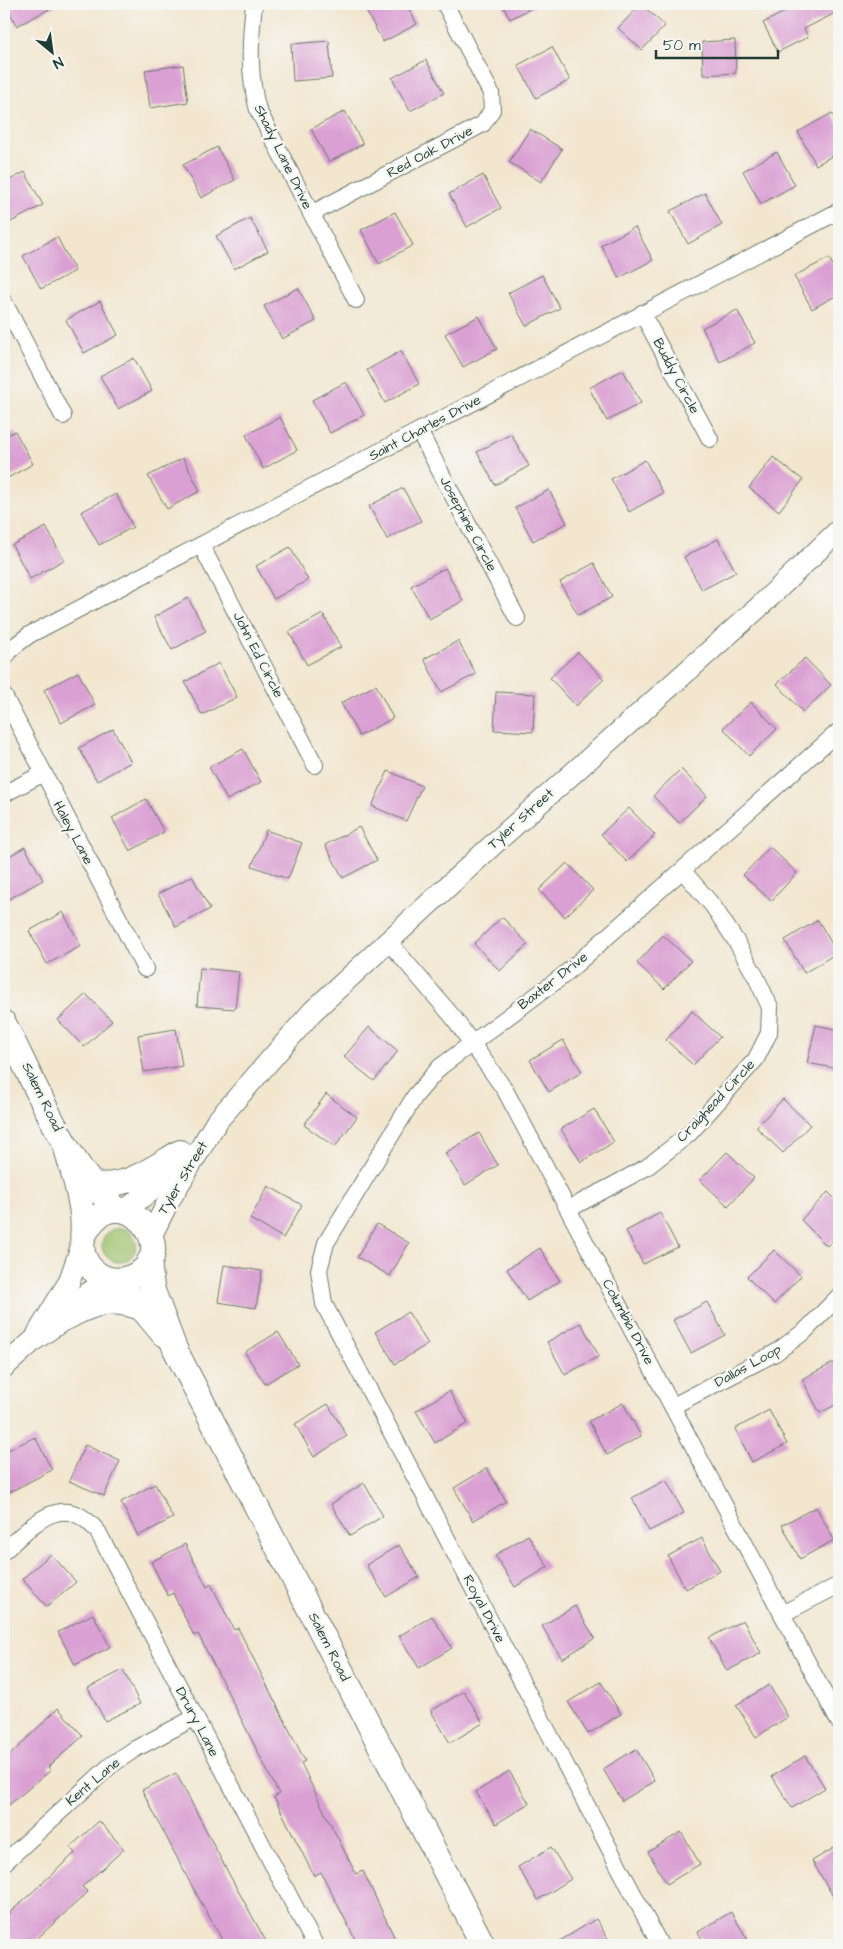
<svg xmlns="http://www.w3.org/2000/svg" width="843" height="1949" viewBox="0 0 843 1949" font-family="'Architects Daughter',sans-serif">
	<rect width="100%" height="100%" fill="#f6f6f2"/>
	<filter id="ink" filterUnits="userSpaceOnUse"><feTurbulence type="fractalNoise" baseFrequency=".02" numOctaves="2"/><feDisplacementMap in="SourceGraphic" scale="10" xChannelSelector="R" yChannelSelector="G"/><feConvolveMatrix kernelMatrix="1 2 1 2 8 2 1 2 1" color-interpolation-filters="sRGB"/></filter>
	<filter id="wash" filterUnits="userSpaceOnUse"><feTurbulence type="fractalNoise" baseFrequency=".0096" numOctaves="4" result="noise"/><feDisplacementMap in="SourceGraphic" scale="20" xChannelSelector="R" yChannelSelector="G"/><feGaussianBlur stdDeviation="1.12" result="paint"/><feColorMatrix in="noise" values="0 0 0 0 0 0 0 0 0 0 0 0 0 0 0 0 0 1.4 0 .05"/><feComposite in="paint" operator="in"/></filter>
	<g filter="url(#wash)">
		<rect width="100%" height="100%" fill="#f2e6cf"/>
		<!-- green -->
		<circle fill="#9bc16b" stroke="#5d7f50" cx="119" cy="1245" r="17"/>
		<g id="blocks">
			<!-- building -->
			<g fill="#daa0d3">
				<polygon points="5,4 59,4 17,26"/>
				<polygon points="375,4 406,4 417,24 383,42 365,9"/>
				<polygon points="502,4 539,4 510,19"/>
				<polygon points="641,4 665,26 642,50 618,28"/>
				<polygon points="800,4 839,4 839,11 804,29 808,37 778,52 763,23"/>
				<polygon points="735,40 736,73 703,75 702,42"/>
				<polygon points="329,41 332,78 293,81 291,44"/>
				<polygon points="552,47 570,80 536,98 518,65"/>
				<polygon points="426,60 444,93 410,111 392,78"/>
				<polygon points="183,65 188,102 150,108 145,70"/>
				<polygon points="345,111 363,144 329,162 311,129"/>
				<polygon points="832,113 839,127 839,152 816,165 798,132"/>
				<polygon points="530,129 562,149 541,182 509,162"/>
				<polygon points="217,147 235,180 201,198 183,165"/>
				<polygon points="777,152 795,185 761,204 743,171"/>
				<polygon points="25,172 43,205 9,223 4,214 4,183"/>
				<polygon points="483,175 501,208 467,227 449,194"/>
				<polygon points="705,193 722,225 688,244 670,211"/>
				<polygon points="395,212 413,245 379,264 361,230"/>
				<polygon points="250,218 268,251 234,269 216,236"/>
				<polygon points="635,227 653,260 619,278 601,245"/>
				<polygon points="57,237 75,271 41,289 23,256"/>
				<polygon points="829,258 839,277 839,294 812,309 794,276"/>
				<polygon points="542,275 560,308 526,326 508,293"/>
				<polygon points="298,288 316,321 282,339 264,306"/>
				<polygon points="100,301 118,335 84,353 66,320"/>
				<polygon points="737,310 755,343 720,362 702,328"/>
				<polygon points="479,316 497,349 463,367 445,334"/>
				<polygon points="401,351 419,384 385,403 367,370"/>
				<polygon points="134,358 152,391 118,409 100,376"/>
				<polygon points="623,370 641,403 607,421 589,388"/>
				<polygon points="346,382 364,415 330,433 312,400"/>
				<polygon points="280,417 297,450 263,469 246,435"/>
				<polygon points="15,431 33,464 4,480 4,437"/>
				<polygon points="511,434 529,466 495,485 477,452"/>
				<polygon points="773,457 803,480 779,511 749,488"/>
				<polygon points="183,458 200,491 167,509 148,476"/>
				<polygon points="645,460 663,493 629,512 611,479"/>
				<polygon points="403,488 421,521 387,539 369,506"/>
				<polygon points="549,490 567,523 533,541 515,508"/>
				<polygon points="116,494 133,527 99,545 81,512"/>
				<polygon points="46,527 64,560 30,579 12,545"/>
				<polygon points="718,539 736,572 702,590 684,557"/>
				<polygon points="290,547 308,580 274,599 256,566"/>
				<polygon points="594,563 612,597 578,615 560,582"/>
				<polygon points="445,568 463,601 429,619 411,586"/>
				<polygon points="188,598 206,631 172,650 154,617"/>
				<polygon points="323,614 341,647 307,665 289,632"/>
				<polygon points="458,641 476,674 441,692 424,659"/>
				<polygon points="578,652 604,679 576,706 550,678"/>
				<polygon points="805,658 831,685 803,712 777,684"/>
				<polygon points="219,663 237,697 202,715 185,682"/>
				<polygon points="78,672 95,705 61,723 44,690"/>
				<polygon points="376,685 393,718 359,736 341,703"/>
				<polygon points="496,692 535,694 533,732 494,730"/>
				<polygon points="751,702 777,729 749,756 723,728"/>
				<polygon points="113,729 131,762 97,781 79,748"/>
				<polygon points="243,749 261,782 227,800 209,767"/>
				<polygon points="681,769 707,796 679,823 653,796"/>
				<polygon points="388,771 422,786 406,821 372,806"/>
				<polygon points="146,799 164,832 130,851 112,818"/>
				<polygon points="629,808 655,835 627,862 601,834"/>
				<polygon points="359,827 377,860 343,878 325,845"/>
				<polygon points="266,830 302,843 288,879 252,866"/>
				<polygon points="25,847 43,880 9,899 4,888 4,859"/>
				<polygon points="770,847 797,873 771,901 743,875"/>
				<polygon points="567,863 593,890 565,917 539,890"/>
				<polygon points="192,876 210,909 176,927 158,894"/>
				<polygon points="63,912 81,946 47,964 29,931"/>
				<polygon points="502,917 528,944 500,971 474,944"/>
				<polygon points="818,920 837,953 804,973 785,940"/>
				<polygon points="663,935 691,961 664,989 637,963"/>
				<polygon points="200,968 239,972 235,1009 197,1006"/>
				<polygon points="86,994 112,1021 84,1047 58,1020"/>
				<polygon points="692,1011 720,1037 693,1065 666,1040"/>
				<polygon points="816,1025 839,1030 839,1069 807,1063"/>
				<polygon points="369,1027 398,1051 374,1081 344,1057"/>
				<polygon points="176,1029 182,1066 144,1072 138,1035"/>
				<polygon points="563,1040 582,1072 549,1092 530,1060"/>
				<polygon points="326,1094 357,1117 335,1147 304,1125"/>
				<polygon points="783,1099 810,1125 783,1153 756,1127"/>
				<polygon points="594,1109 614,1142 581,1162 561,1129"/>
				<polygon points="479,1133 498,1165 465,1185 445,1153"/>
				<polygon points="727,1152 754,1178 728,1206 700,1180"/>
				<polygon points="268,1186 302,1205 283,1238 250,1219"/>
				<polygon points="828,1192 839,1203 839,1234 827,1246 801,1220"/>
				<polygon points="660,1213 678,1247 643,1264 626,1231"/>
				<polygon points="377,1224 409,1243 390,1276 357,1257"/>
				<polygon points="540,1248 560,1281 527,1301 507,1269"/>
				<polygon points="774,1250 801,1276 774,1304 747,1277"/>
				<polygon points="224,1265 262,1271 256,1308 218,1302"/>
				<polygon points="707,1302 725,1335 691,1353 673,1320"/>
				<polygon points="408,1312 428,1344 395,1364 375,1332"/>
				<polygon points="581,1323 599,1356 565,1375 547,1342"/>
				<polygon points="278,1332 298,1364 265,1384 245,1352"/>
				<polygon points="839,1360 839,1403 820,1413 802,1379"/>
				<polygon points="449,1391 468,1423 435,1443 416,1411"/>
				<polygon points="623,1403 641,1436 607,1455 589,1421"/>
				<polygon points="328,1404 347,1436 314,1457 295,1424"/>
				<polygon points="769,1410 787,1444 752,1462 735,1429"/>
				<polygon points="35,1437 52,1470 4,1495 4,1452"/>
				<polygon points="85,1445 120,1461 104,1496 69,1481"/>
				<polygon points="487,1468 506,1501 473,1521 454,1488"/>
				<polygon points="666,1480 684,1513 649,1531 632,1498"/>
				<polygon points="364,1483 383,1516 350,1536 331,1504"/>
				<polygon points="155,1484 173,1518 138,1536 121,1502"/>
				<polygon points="816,1507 834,1540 800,1559 782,1525"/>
				<polygon points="528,1535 548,1567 515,1587 495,1555"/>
				<polygon points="702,1538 720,1571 686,1589 668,1556"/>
				<polygon points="185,1544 207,1587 211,1584 234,1630 238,1628 305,1761 301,1763 325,1813 356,1874 363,1871 398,1945 358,1945 321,1872 314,1876 274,1797 279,1794 221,1679 198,1634 194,1636 173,1593 168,1596 151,1562"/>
				<polygon points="399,1545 419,1577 386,1597 366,1565"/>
				<polygon points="51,1554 76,1582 47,1607 22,1579"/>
				<polygon points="575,1606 595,1638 562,1659 542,1626"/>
				<polygon points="93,1614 110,1647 75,1665 58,1632"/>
				<polygon points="432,1616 452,1648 419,1668 399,1636"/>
				<polygon points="743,1620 761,1653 727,1671 709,1638"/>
				<polygon points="123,1670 140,1704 105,1721 88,1688"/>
				<polygon points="601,1682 621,1714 588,1734 568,1702"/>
				<polygon points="769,1685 788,1717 756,1737 736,1705"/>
				<polygon points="464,1691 483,1723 450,1743 431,1711"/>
				<polygon points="58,1708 83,1736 48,1767 51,1770 4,1809 4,1761"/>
				<polygon points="636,1749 655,1781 622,1801 603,1769"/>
				<polygon points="805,1756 825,1788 792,1808 772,1776"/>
				<polygon points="509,1771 529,1803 496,1824 476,1792"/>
				<polygon points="176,1773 230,1876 268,1945 225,1945 187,1877 142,1790"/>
				<polygon points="99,1821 124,1849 82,1887 88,1892 30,1945 9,1945 4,1939 4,1918 75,1853 70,1847"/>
				<polygon points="681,1832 700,1864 667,1884 648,1852"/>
				<polygon points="839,1845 839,1906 812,1861"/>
				<polygon points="551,1847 571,1879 538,1900 518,1867"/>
				<polygon points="731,1912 751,1945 705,1945 698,1932"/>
				<polygon points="596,1919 612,1945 553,1945"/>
			</g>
		</g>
	</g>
	<g filter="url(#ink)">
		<use href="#blocks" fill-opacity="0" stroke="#69786a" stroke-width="1"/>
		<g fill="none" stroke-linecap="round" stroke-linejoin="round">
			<!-- minor casing -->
			<g stroke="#69786a" stroke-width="18">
				<g id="minor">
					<path d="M254,4C250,41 248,74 258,110L356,300"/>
					<polyline points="311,214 483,124 492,110 491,93 445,4"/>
					<polyline points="4,302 63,416"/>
					<polyline points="642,313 710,439"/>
					<polyline points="419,431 517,618"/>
					<polyline points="201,545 315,765"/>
					<polyline points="4,659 12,648 29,635 839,211"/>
					<polyline points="4,696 145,969"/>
					<polyline points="4,794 42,774"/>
					<polyline points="388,941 453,1017 505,1090 839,1722"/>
					<polyline points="569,1209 647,1167 689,1134 756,1059 769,1033 770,1007 756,977 736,941 713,906 683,871"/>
					<polyline points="673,1406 775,1353 805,1331 839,1296"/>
					<path d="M4,1551C34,1524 63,1489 98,1532L315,1945"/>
					<polyline points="782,1614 839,1585"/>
					<polyline points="4,1863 111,1765 135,1749 194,1718"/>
					<polyline points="660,1945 324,1304 319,1270 326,1243 415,1096 440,1067 564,975 839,731"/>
				</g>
			</g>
			<!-- tertiary casing -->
			<g stroke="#69786a" stroke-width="23">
				<g id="tertiary">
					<polyline points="124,1211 150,1191 178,1156"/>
					<polyline points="151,1236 168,1202 217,1121 313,1011 498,840 759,607 839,530"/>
					<polyline points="38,1333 69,1282 82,1245"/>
					<polyline points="4,1367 34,1340 66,1318 84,1296 110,1279"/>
				</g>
			</g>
			<!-- secondary casing -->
			<g stroke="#69786a" stroke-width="26">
				<g id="secondary">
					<path d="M4,1023C33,1078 69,1173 119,1210"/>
					<path d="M65,1144C71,1168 80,1191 82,1215C84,1227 81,1240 83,1253C85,1260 89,1267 95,1272C105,1280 118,1282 131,1277C190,1254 116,1167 84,1236"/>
					<path d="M92,1184C127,1189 151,1169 180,1152"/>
					<polyline points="149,1261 152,1288 175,1349 483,1945"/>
					<polyline points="118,1280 163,1334"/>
					<path d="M66,1318C93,1303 112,1297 141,1308"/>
				</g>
			</g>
			<!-- minor -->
			<use href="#minor" stroke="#fff" stroke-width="16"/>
			<!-- tertiary -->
			<use href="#tertiary" stroke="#fff" stroke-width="21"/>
			<!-- secondary -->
			<use href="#secondary" stroke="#fff" stroke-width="24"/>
		</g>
	</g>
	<g text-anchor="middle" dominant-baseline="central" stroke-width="5" stroke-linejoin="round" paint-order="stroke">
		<!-- street labels -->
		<g font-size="14" fill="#1f3d34" stroke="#f6f6f2">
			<text transform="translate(430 152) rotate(-28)">Red Oak Drive</text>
			<text transform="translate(283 157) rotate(64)">Shady Lane Drive</text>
			<text transform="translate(676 376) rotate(62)">Buddy Circle</text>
			<text transform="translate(425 428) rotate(-28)">Saint Charles Drive</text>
			<text transform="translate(468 524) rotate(62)">Josephine Circle</text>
			<text transform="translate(258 655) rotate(63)">John Ed Circle</text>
			<text transform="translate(521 819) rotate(-42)">Tyler Street</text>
			<text transform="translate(73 833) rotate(62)">Haley Lane</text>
			<text transform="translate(553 981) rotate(-38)">Baxter Drive</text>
			<text transform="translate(42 1097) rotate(64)">Salem Road</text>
			<text transform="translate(716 1101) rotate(-47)">Craighead Circle</text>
			<text transform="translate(183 1178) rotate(-59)">Tyler Street</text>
			<text transform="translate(628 1322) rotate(62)">Columbia Drive</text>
			<text transform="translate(748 1366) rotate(-29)">Dallas Loop</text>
			<text transform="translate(484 1609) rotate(62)">Royal Drive</text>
			<text transform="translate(329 1647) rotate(63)">Salem Road</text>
			<text transform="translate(197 1722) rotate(62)">Drury Lane</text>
			<text transform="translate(93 1782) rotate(-40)">Kent Lane</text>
		</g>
	</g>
	<!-- margin -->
	<rect width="843" height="1949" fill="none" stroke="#f6f6f2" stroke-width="20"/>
	<!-- north arrow -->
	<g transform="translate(52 52) rotate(151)" stroke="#f6f6f2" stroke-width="4" paint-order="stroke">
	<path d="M0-4L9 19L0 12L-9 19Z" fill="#1f3d34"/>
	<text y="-8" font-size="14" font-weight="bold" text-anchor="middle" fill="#1f3d34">N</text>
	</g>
	<!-- scale -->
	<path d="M656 50v8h122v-8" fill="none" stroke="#1f3d34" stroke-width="2.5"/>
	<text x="663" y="50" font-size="15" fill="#1f3d34" stroke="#f6f6f2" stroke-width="4" paint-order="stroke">50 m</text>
</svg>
